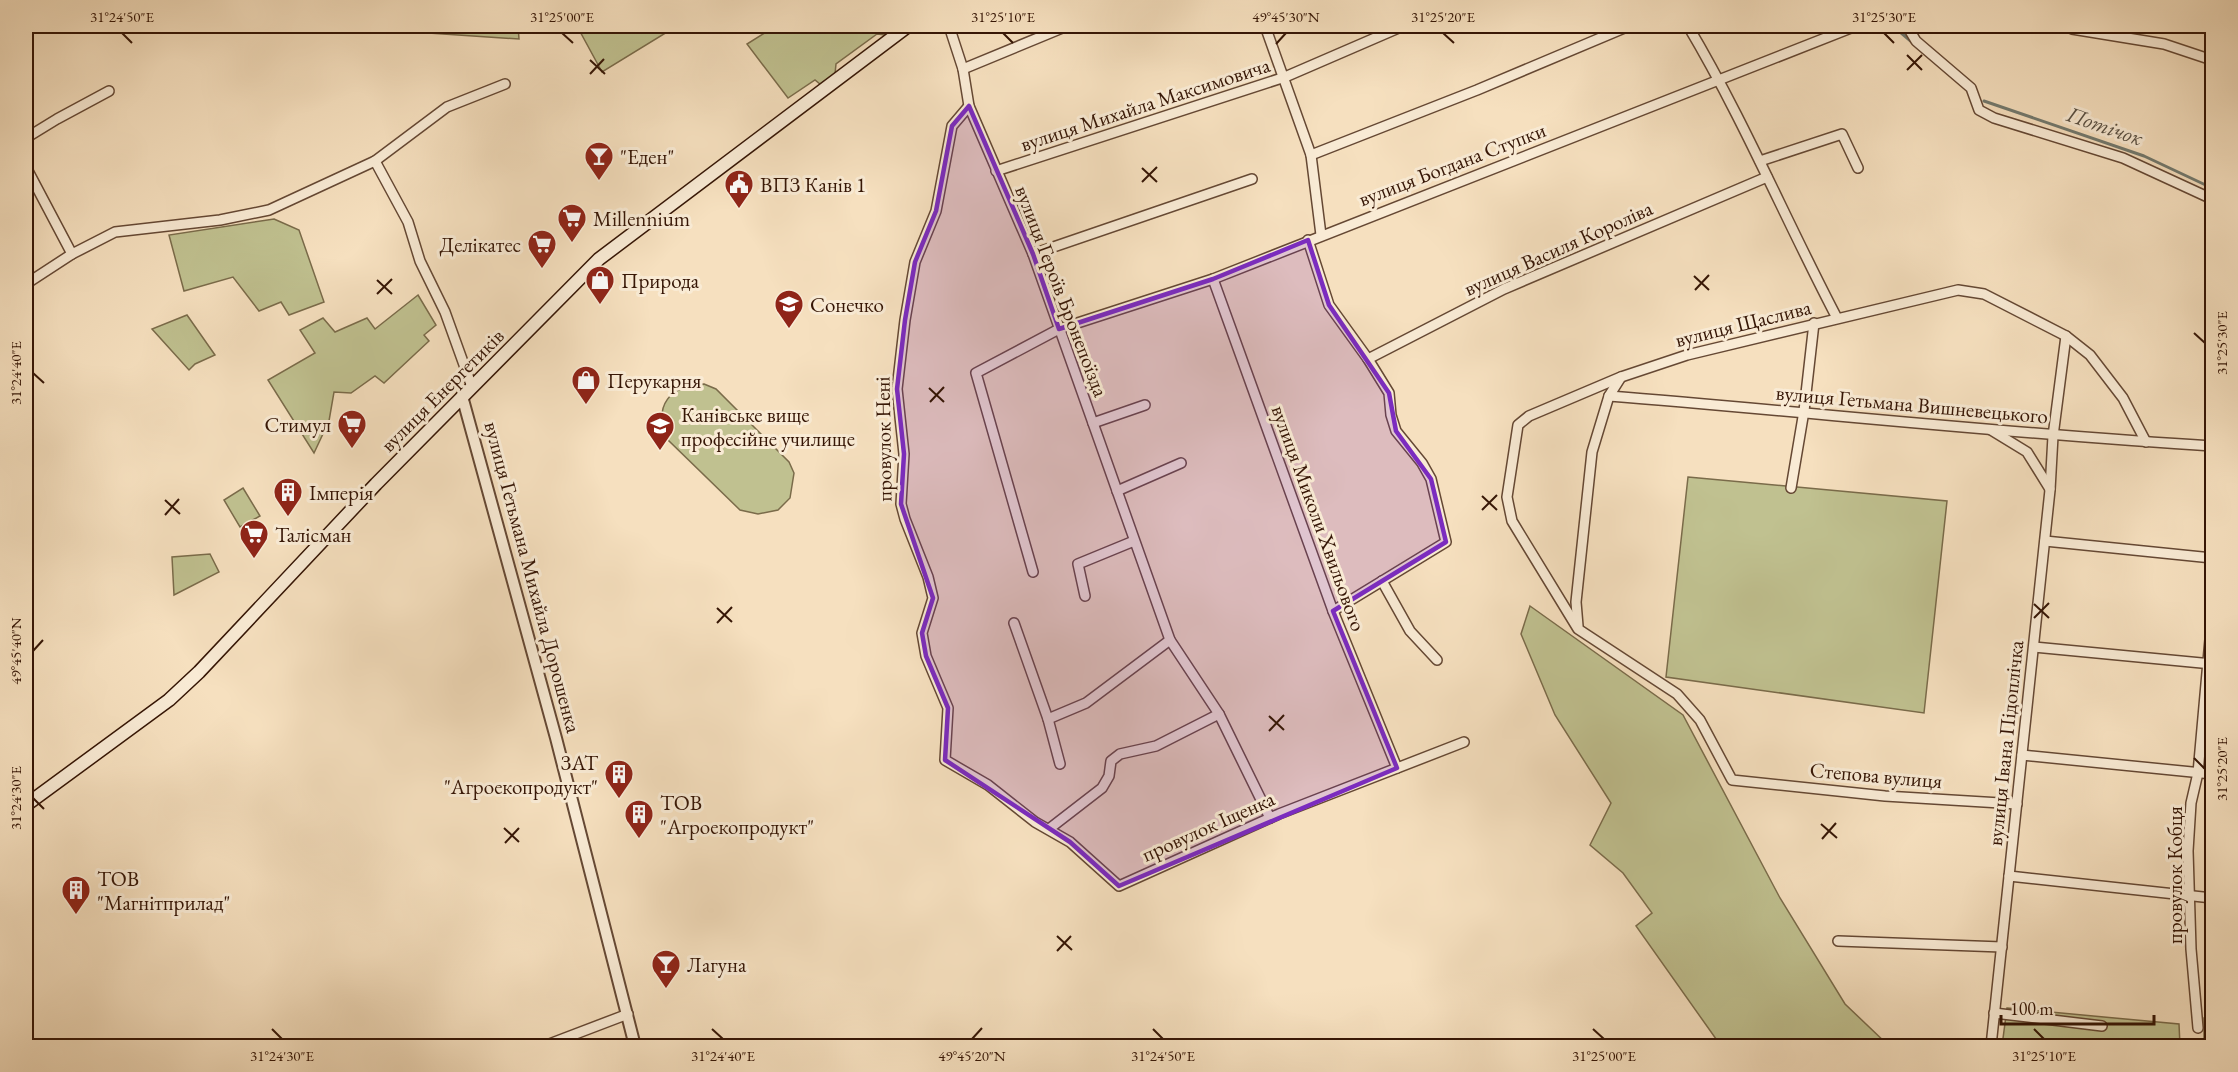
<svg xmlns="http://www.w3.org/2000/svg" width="2238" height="1072" viewBox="0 0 2238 1072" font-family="'EB Garamond',serif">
	<rect width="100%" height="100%" fill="#f6e0bf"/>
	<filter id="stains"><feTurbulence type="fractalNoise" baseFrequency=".00333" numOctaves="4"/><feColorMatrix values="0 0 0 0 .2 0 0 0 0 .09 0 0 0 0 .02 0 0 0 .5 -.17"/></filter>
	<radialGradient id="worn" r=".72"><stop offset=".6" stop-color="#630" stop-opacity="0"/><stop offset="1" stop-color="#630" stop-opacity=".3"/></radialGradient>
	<!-- green -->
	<g fill="#c0c190" stroke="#7a6b4a" stroke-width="1.5">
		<polygon points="368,26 518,26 519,39 369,29"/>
		<polygon points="577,26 677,26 602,72"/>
		<polygon points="776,26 898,26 885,35 877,34 836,64 835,74 820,84 815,80 788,98 747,44"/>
		<polygon points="274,219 299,230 324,302 289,315 281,302 259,311 233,277 184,291 169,235"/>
		<polygon points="418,295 436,325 424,335 429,341 384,383 375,376 351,393 334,392 329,421 314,453 268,380 315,353 300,330 323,318 335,332 367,318 375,329"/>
		<polygon points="187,315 215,355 195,364 189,370 152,329"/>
		<path d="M704,384L716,389L789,462L794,473L790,498L778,510L758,514L740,510L666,438C654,405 669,386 704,384Z"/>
		<polygon points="1688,477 1947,501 1924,713 1666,677"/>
		<polygon points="243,488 260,516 240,527 224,500"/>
		<polygon points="210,554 219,572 174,595 172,557"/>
		<polygon points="1530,606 1683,715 1780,898 1845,1004 1889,1046 1750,1046 1746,1042 1740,1046 1721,1046 1636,926 1652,913 1623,873 1590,845 1611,803 1555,715 1521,634"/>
		<polygon points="2007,1008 2179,1024 2180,1046 2002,1046"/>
		<rect x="2204" y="1018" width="8" height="28"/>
	</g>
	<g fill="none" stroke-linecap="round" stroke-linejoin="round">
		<!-- stream -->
		<g stroke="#737a6f" stroke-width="3">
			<polyline points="1893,26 1913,43"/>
			<polyline points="1984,101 2144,156 2212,188"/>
		</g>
		<!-- minor casing -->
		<g stroke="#654834" stroke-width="12">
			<g id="minor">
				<polyline points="949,26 963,69 969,106 1033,254 1170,640 1219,714 1270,818"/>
				<polyline points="1265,26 1311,155 1321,235"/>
				<path d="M1688,26C1744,120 1786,221 1837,318"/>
				<polyline points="1907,26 1916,41 1971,88 1979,110 1994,118 2123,158 2212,199"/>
				<polyline points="2070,26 2072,29 2164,44 2212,60"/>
				<polyline points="963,69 1067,26"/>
				<polyline points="969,106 952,126 936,211 915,262 905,320 897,389 904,454 901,504 905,519 928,577 933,598 922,633 926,656 948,708 945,760 988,785 1035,822 1070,842 1119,886 1279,814 1464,742"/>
				<polyline points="26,138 57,119 109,91"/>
				<polyline points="1311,155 1477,90 1629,26"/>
				<polyline points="375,161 408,222 420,261 445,312 472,387"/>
				<polyline points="1760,161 1842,134 1858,168"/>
				<polyline points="26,167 72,254"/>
				<polyline points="996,171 1285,77 1403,26"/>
				<polyline points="1308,240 1329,305 1368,359 1389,393 1391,415 1396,431 1422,463 1431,479 1446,542 1333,611"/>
				<polyline points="1033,254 1252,179"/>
				<polyline points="1213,279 1333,611 1397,768"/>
				<polyline points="26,284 72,254 115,232 220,220 269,210 375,161 447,107 505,84"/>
				<polyline points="1368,359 1504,289 1767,177"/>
				<path d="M1609,396C1810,412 2011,434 2212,446"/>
				<polyline points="1093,423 1145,405"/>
				<polyline points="1991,430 2027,452 2050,489"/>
				<polyline points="1791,488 1804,411 1814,323"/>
				<polyline points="1117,491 1181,463"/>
				<polyline points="2045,541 2212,558"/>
				<polyline points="1033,572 976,373 1059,329 1213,279 1856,26"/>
				<polyline points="1382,581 1410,631 1437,660"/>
				<polyline points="1085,596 1078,564 1134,541"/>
				<polyline points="1014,623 1048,719 1060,764"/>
				<polyline points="1578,626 1576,602 1592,452 1609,396 1621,377"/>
				<polyline points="2034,647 2212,664"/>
				<polyline points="1048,719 1086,703 1170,640"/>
				<polyline points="2022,755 2212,774"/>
				<polyline points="2017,804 1885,796 1732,780 1700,720 1677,694 1578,629 1512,521 1507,497 1518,425 1529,416 1621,377 1687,355 1958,290 1984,294 2066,336 2090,355 2123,398 2146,442"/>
				<polyline points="1049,829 1102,788 1109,776 1111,761 1120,754 1156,746 1219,714"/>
				<polyline points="2009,876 2212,898"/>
				<polyline points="1838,941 2002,947"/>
				<polyline points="1994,1013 2102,1026"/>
				<polyline points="2198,1028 2191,949 2188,851 2191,803 2198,773 2212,617"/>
				<polyline points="544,1046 628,1014"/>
				<polyline points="1991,1046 2050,490 2053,436 2066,336"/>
			</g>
		</g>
		<!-- tertiary casing -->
		<g stroke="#654834" stroke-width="14">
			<polyline id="tertiary" points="462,396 556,738 635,1046"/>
		</g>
		<!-- secondary casing -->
		<g stroke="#351505" stroke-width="15">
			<polyline id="secondary" points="26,805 169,700 199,672 376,484 599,259 908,26"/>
		</g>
		<!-- minor -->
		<use href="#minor" stroke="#f9ebd5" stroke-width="9"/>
		<!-- tertiary -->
		<use href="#tertiary" stroke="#f9ebd5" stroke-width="10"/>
		<!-- secondary -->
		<use href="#secondary" stroke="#f9ebd5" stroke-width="12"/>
	</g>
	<!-- marked area -->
	<path fill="#7b2cbf" fill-opacity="0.2" stroke="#7b2cbf" stroke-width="4.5" stroke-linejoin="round" d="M969,106L1033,254L1059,329L1213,279L1308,240L1329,305L1389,393L1396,431L1431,479L1446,542L1333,611L1397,768L1119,886L1070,842L945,760L948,708L926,656L922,633L933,598L901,504L904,454L897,389L905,320L915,262L936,211L952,126Z"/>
	<!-- ticks -->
	<path fill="none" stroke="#351505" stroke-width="2" d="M122,33L132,43M562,33L573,43M1003,33L1013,43M1443,33L1454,43M1884,33L1894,43M1276,44L1286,33M1907,55L1922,70M590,60L605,74M1907,70L1922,55M590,74L604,59M1142,168L1157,182M1142,182L1157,167M1694,276L1709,290M377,280L392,294M1695,290L1709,275M377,294L392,279M2194,333L2205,343M33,373L44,383M929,388L944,402M930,402L944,387M1482,496L1497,510M165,500L180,514M1482,510L1497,495M165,515L179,499M2034,604L2049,618M717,608L732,622M2034,618L2049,603M717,623L732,607M33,651L43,640M1269,716L1284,730M1269,731L1284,715M2194,758L2205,769M33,798L44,809M1821,824L1837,838M504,828L519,842M1822,839L1836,823M505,843L519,828M1057,936L1072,950M1057,951L1071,936M272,1029L282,1039M712,1029L723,1039M1153,1029L1163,1039M1593,1029L1604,1039M2034,1029L2044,1039M972,1039L982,1028"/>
	<!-- icons -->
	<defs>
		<g id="bar-pin" transform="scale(1.5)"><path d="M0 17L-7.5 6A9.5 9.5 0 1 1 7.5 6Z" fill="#8f2418" stroke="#f9ebd5"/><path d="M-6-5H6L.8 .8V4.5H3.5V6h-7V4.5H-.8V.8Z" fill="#fff"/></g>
		<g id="civic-pin" transform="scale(1.5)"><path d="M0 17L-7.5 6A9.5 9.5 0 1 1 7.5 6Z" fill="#8f2418" stroke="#f9ebd5"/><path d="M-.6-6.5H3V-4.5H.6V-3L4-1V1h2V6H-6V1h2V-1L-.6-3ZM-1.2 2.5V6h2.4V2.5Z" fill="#fff"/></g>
		<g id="supermarket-pin" transform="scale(1.5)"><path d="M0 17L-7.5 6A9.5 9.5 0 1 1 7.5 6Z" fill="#8f2418" stroke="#f9ebd5"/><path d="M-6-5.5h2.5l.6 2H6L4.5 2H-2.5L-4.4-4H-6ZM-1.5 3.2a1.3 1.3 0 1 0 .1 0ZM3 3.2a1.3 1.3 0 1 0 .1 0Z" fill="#fff"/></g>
		<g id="shop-pin" transform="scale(1.5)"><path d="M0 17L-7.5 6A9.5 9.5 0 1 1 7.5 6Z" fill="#8f2418" stroke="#f9ebd5"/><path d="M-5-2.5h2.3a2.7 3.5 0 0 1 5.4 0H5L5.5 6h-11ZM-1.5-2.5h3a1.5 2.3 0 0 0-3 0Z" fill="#fff"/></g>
		<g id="school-pin" transform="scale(1.5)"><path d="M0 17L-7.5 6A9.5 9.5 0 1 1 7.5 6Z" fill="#8f2418" stroke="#f9ebd5"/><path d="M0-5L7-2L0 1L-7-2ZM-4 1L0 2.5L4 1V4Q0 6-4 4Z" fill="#fff"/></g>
		<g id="university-pin" transform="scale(1.5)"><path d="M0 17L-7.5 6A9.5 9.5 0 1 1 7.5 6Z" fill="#8f2418" stroke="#f9ebd5"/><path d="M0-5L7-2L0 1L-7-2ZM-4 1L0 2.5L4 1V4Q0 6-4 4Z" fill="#fff"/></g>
		<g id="building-pin" transform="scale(1.5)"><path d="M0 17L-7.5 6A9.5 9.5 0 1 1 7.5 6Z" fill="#8f2418" stroke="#f9ebd5"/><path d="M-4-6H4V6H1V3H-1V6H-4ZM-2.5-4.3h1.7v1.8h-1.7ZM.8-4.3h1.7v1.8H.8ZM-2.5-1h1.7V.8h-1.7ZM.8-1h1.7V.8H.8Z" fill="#fff"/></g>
	</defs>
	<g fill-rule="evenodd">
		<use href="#bar-pin" x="599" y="156"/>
		<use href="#civic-pin" x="739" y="184"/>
		<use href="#supermarket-pin" x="572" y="218"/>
		<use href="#supermarket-pin" x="542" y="244"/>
		<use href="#shop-pin" x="600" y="280"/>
		<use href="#school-pin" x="789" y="304"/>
		<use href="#shop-pin" x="586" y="380"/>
		<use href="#supermarket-pin" x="352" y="424"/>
		<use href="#university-pin" x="660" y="426"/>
		<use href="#building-pin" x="288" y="492"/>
		<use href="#supermarket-pin" x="254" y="534"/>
		<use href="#building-pin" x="619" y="774"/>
		<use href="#building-pin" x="639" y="814"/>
		<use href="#building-pin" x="76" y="890"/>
		<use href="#bar-pin" x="666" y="964"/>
	</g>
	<g text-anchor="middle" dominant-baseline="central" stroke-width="6" stroke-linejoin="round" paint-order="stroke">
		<!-- street labels -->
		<g font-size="21" fill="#351505" stroke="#f9ebd5">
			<text transform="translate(1145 104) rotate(-18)">вулиця Михайла Максимовича</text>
			<text transform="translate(1452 164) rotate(-21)">вулиця Богдана Ступки</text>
			<text transform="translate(1558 248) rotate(-24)">вулиця Василя Короліва</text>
			<text transform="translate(1062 291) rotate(69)">вулиця Героїв Бронепоїзда</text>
			<text transform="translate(1743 323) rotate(-14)">вулиця Щаслива</text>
			<text transform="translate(442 390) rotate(-45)">вулиця Енергетиків</text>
			<text transform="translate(1912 404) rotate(5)">вулиця Гетьмана Вишневецького</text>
			<text transform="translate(883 439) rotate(-91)">провулок Нені</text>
			<text transform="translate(1319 518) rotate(70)">вулиця Миколи Хвильового</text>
			<text transform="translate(533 577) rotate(75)">вулиця Гетьмана Михайла Дорошенка</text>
			<text transform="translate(2005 743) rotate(-84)">вулиця Івана Підоплічка</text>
			<text transform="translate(1876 775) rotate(5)">Степова вулиця</text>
			<text transform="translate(1208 826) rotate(-24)">провулок Іщенка</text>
			<text transform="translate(2174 875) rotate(-90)">провулок Кобця</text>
		</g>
		<!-- poi labels -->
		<g font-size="21" fill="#351505" stroke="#f9ebd5" text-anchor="start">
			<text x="620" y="156">"Еден"</text>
			<text x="760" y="184">ВПЗ Канів 1</text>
			<text x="593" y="218">Millennium</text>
			<text x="521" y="244" text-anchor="end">Делікатес</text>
			<text x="621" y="280">Природа</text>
			<text x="810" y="304">Сонечко</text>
			<text x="607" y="380">Перукарня</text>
			<text x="681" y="414">Канівське вище<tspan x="681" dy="24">професійне училище</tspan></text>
			<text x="331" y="424" text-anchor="end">Стимул</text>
			<text x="309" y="492">Імперія</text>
			<text x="275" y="534">Талісман</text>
			<text x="598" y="762" text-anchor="end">ЗАТ<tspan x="598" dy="24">"Агроекопродукт"</tspan></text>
			<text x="660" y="802">ТОВ<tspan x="660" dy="24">"Агроекопродукт"</tspan></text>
			<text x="97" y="878">ТОВ<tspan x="97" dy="24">"Магнітприлад"</tspan></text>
			<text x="687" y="964">Лагуна</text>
		</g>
		<!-- water labels -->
		<g font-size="22" font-style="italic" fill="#595043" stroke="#f9ebd5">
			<text transform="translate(2105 126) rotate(19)">Потічок</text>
		</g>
	</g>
	<!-- margin -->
	<rect width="2238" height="1072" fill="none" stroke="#f6e0bf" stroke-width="66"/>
	<!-- scale -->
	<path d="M2001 1015v9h153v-9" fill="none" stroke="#351505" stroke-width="3"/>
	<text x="2010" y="1015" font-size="18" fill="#351505" stroke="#f9ebd5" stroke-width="4.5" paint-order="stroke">100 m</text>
	<rect x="33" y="33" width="2172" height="1006" fill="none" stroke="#351505" stroke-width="2"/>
	<g font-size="15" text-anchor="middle" fill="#351505">
		<text x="122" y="22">31°24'50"E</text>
		<text x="562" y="22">31°25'00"E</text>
		<text x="1003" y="22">31°25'10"E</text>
		<text x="1286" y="22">49°45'30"N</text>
		<text x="1443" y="22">31°25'20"E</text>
		<text x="1884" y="22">31°25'30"E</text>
		<text transform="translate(2222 343) rotate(-90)" y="5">31°25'30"E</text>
		<text transform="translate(16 373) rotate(-90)" y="5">31°24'40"E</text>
		<text transform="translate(16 651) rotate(-90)" y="5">49°45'40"N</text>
		<text transform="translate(2222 769) rotate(-90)" y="5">31°25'20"E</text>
		<text transform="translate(16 798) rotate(-90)" y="5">31°24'30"E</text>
		<text x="282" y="1061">31°24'30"E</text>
		<text x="723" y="1061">31°24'40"E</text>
		<text x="972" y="1061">49°45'20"N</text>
		<text x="1163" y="1061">31°24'50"E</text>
		<text x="1604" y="1061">31°25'00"E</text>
		<text x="2044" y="1061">31°25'10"E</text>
	</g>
	<rect width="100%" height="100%" filter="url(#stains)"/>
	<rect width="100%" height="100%" fill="url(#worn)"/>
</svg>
